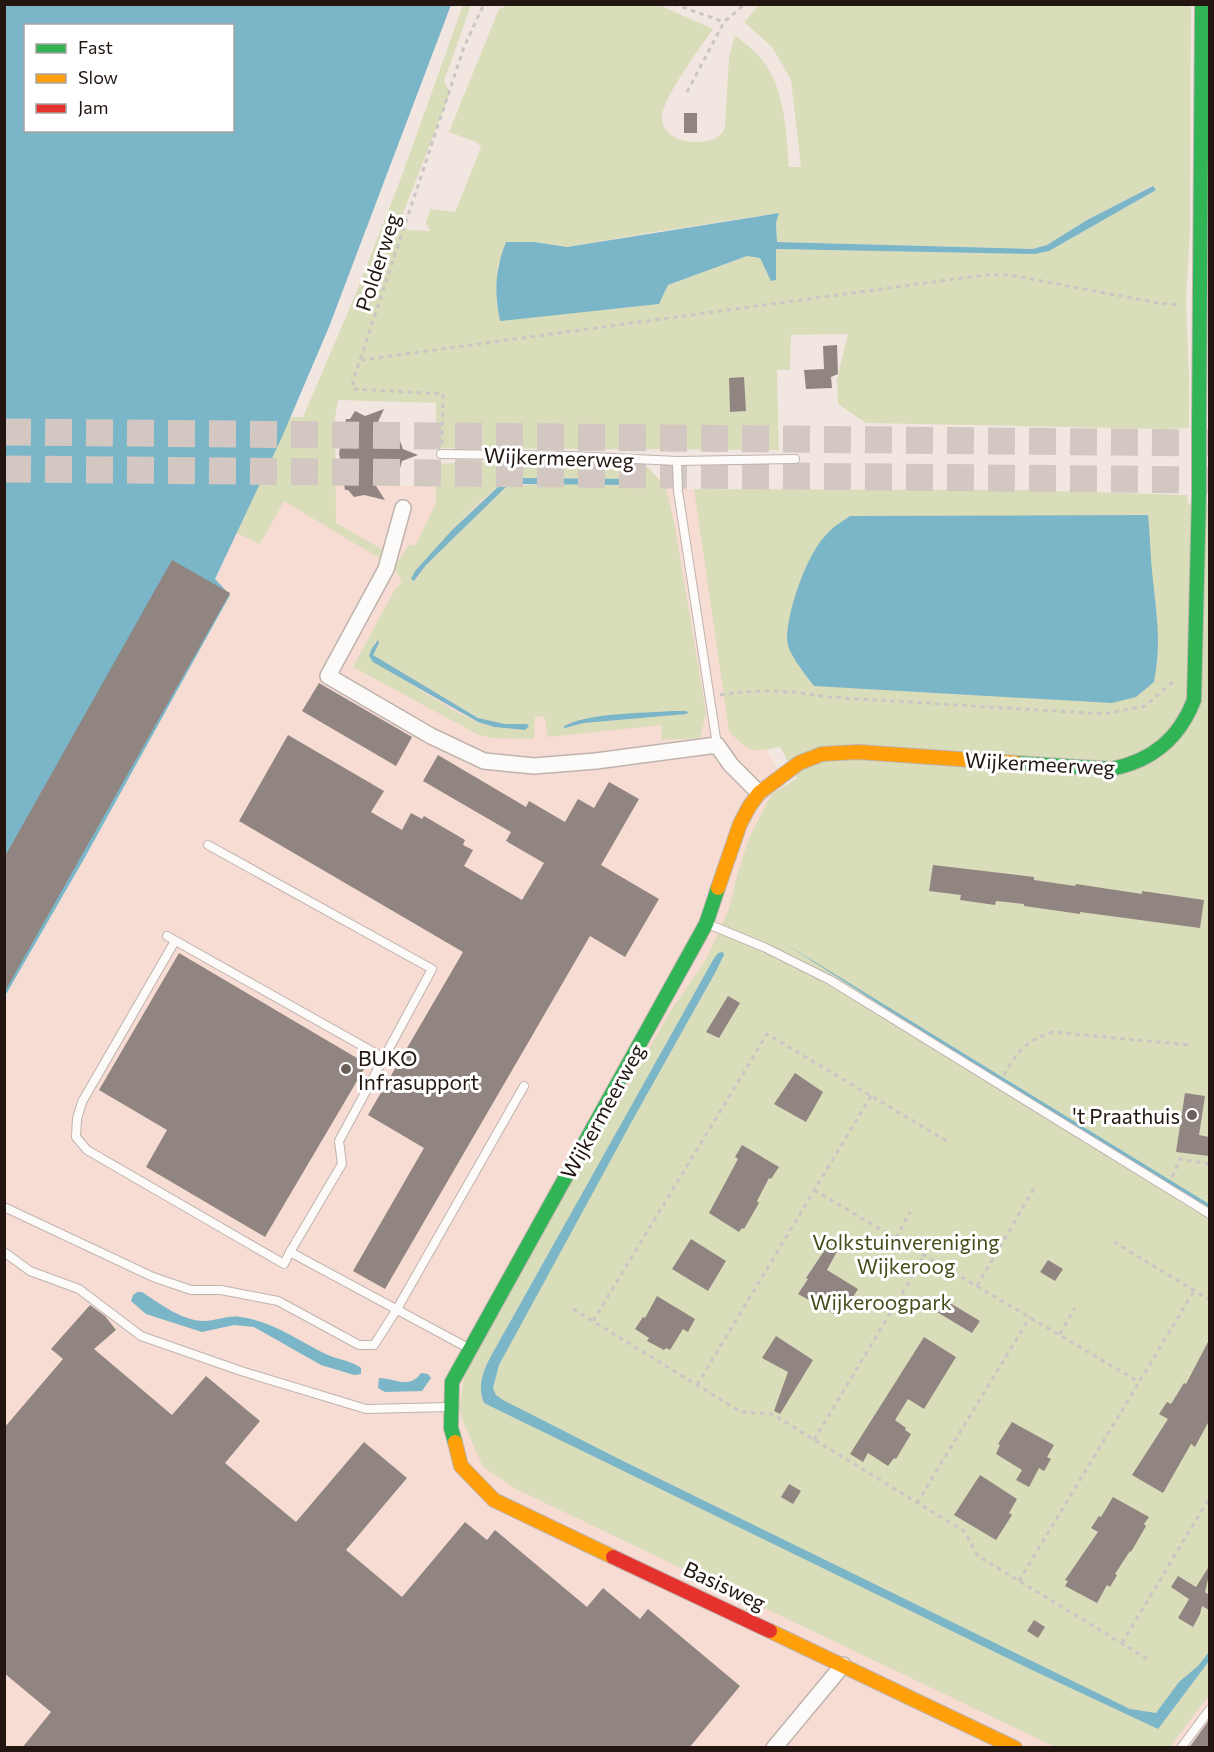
<svg xmlns="http://www.w3.org/2000/svg" width="1214" height="1752" viewBox="0 0 1214 1752" font-family="Commissioner,sans-serif">
	<rect width="100%" height="100%" fill="#f2e6e1"/>
	<!-- built -->
	<polygon fill="#f6dcd2" points="259,484 694,489 718,654 792,799 1209,1675 1209,1747 5,1748 5,996 84,859 230,595 215,580"/>
	<!-- green -->
	<g fill="#daddb9" fill-rule="evenodd">
		<path d="M511,4L659,5L713,29C701,46 662,99 662,117C661,145 708,148 721,134C723,132 724,129 725,126L729,57L735,36C742,41 749,46 754,51C785,80 786,127 789,167H801L791,80L772,47L744,22L759,5H1191L1190,229L1186,300L1189,376V428L1165,429L866,423L838,404L837,379L848,334L791,335L790,370H777L779,450L436,448V403L338,400L335,418L336,523L385,551L381,559L284,501L260,544L237,533L290,417H303L356,293L401,178L463,5H471L444,81L450,93L402,216V225L408,230L430,231L426,222L431,209L455,212L481,148L478,143L449,132L499,9ZM1152,186L1156,190L1049,251L1035,254L775,249V280H771L760,258L747,256L668,285L659,304L500,320C496,301 496,283 498,263L534,242L567,247L654,232L779,213L776,223L777,242L1032,249L1047,245L1087,220Z"/>
		<path d="M472,462L637,464L649,468L666,488L674,522L706,713L700,738L662,740L661,725L548,737L545,718L539,716L535,717L534,739L493,738L479,735L353,667L394,591L402,582L394,568L409,544L415,546L436,503L435,464ZM518,478L633,479L507,486L426,565L415,581L411,579C430,555 489,482 518,478ZM375,642L379,643L373,655L478,718L505,724H527C517,725 505,728 495,727C468,725 395,673 369,656ZM648,713H688L686,714L584,723L565,728L568,723L587,719Z"/>
		<path d="M694,489L1022,490L1187,495L1188,504L1209,503L1210,1694L1170,1747H1055L516,1489L483,1467L464,1424L459,1407L465,1374L473,1351L672,1009L704,963L714,942L729,909L738,872L749,838L771,795L797,778L780,747C752,753 748,752 729,731Z"/>
	</g>
	<!-- water -->
	<g fill="#7bb5c8" fill-rule="evenodd">
		<path d="M5,5H451L329,327L282,437L215,579L230,595L84,859L5,996ZM26,26H232V130H26Z"/>
		<path d="M1153,186L1156,190L1049,251L1035,254L776,249V280L771,281L760,258L747,256L668,285L659,304L500,321C494,291 495,270 506,242H534L567,247L779,213L776,223L777,242L1032,249L1047,245L1087,220Z"/>
		<polygon points="518,478 633,479 635,481 634,485 624,485 519,484 507,486 426,565 414,581 411,579 415,571 452,530 498,487 505,481"/>
		<path d="M1148,515C1150,534 1150,552 1152,571C1156,612 1162,641 1154,682L1136,697L1112,703L814,686C806,675 787,653 787,639C787,611 807,552 828,533C834,526 843,521 850,516Z"/>
		<polygon points="378,640 379,643 373,655 478,718 505,724 527,724 529,726 525,730 494,727 478,722 373,662 369,656 372,648"/>
		<path d="M673,711H686L688,712L687,714L584,723L565,728L563,727C582,713 647,713 673,711Z"/>
		<polygon points="784,943 1209,1204 1209,1216"/>
		<path d="M723,952L724,955L715,973L632,1121L499,1365L493,1388L496,1395L503,1400L619,1459L1130,1709L1156,1713L1179,1682L1198,1666L1209,1652V1661L1158,1729L1032,1670L484,1403C477,1386 483,1371 491,1356L713,960L718,953Z"/>
		<path d="M137,1292H142C159,1303 182,1321 204,1321C216,1321 228,1315 240,1317C273,1321 298,1341 328,1355C340,1360 352,1361 361,1368V1374L354,1375L321,1365L254,1327L234,1325L202,1332L146,1314L131,1301L133,1295Z"/>
		<path d="M421,1373L428,1374L431,1378L422,1391L385,1392L378,1388L379,1378C395,1378 409,1390 421,1373Z"/>
	</g>
	<!-- building -->
	<g fill="#908581">
		<rect x="684" y="113" width="13" height="20"/>
		<polygon points="837,345 838,374 831,377 832,388 806,389 804,370 824,369 823,346"/>
		<polygon points="744,377 746,411 730,412 729,378"/>
		<polygon points="384,409 377,424 382,442 400,441 403,449 418,455 402,461 400,468 382,468 376,486 385,500 364,495 354,497 348,490 345,490 339,453 346,419 350,419 355,411 365,416"/>
		<polygon points="172,560 230,593 4,993 4,858"/>
		<polygon points="319,683 412,737 396,766 302,711"/>
		<polygon points="288,735 384,791 371,812 402,830 411,813 422,819 424,816 465,840 463,845 473,850 464,866 522,900 544,863 506,841 511,832 423,781 438,755 526,807 529,801 565,822 578,799 594,808 609,782 639,799 601,865 659,899 625,957 590,936 385,1289 353,1271 424,1148 368,1115 463,952 239,821"/>
		<polygon points="933,865 1034,877 1034,880 1075,886 1076,884 1142,894 1142,891 1204,900 1200,928 1080,912 1080,914 1024,906 1024,904 996,901 995,905 960,900 961,895 929,891"/>
		<polygon points="179,953 367,1064 265,1237 146,1167 167,1130 99,1090"/>
		<polygon points="728,996 740,1003 719,1038 706,1032"/>
		<polygon points="795,1073 823,1092 806,1122 774,1104"/>
		<polygon points="1185,1093 1205,1096 1199,1135 1209,1137 1209,1156 1176,1152"/>
		<polygon points="742,1145 779,1167 771,1179 769,1178 757,1201 759,1203 744,1229 742,1228 739,1232 709,1213 738,1159 735,1157"/>
		<polygon points="691,1239 726,1261 708,1291 672,1269"/>
		<polygon points="832,1239 841,1244 827,1270 858,1289 850,1302 847,1300 838,1316 798,1294 808,1279 806,1278"/>
		<polygon points="1048,1260 1063,1269 1055,1281 1040,1272"/>
		<polygon points="657,1296 695,1319 688,1332 683,1329 670,1350 666,1348 664,1350 647,1341 649,1338 635,1329 643,1317 645,1318"/>
		<polygon points="945,1300 980,1321 972,1333 937,1312"/>
		<polygon points="90,1305 105,1316 116,1330 94,1349 172,1415 206,1376 260,1421 225,1463 296,1522 364,1442 407,1478 346,1550 402,1597 465,1522 487,1540 495,1530 587,1607 603,1588 640,1619 648,1609 740,1686 689,1748 22,1748 51,1712 4,1673 4,1428 63,1359 51,1349"/>
		<polygon points="776,1336 813,1360 780,1414 774,1411 788,1372 762,1358"/>
		<polygon points="924,1337 956,1357 924,1409 908,1399 895,1420 906,1428 905,1430 911,1434 896,1459 894,1458 888,1466 868,1453 863,1462 850,1454"/>
		<polygon points="1209,1340 1209,1421 1195,1447 1191,1444 1163,1493 1132,1475 1168,1419 1159,1414 1167,1402 1171,1404 1184,1383 1186,1384"/>
		<polygon points="1012,1422 1054,1445 1047,1457 1051,1459 1044,1471 1039,1468 1029,1487 1016,1480 1022,1470 996,1454 1000,1445 998,1444"/>
		<polygon points="980,1475 1017,1499 1009,1513 1012,1515 996,1540 954,1515"/>
		<polygon points="789,1484 801,1491 793,1504 781,1497"/>
		<polygon points="1113,1497 1149,1517 1144,1524 1146,1526 1131,1552 1130,1551 1115,1574 1117,1575 1110,1587 1107,1585 1097,1603 1065,1586 1068,1581 1065,1580 1098,1532 1091,1528 1099,1516 1101,1517"/>
		<polygon points="1208,1568 1209,1575 1205,1592 1209,1595 1209,1610 1202,1606 1200,1614 1193,1627 1178,1618 1189,1599 1171,1587 1178,1576 1196,1587"/>
		<polygon points="1034,1620 1045,1627 1038,1638 1027,1631"/>
		<polygon points="1209,1720 1209,1748 1189,1748"/>
	</g>
	<g fill="none" stroke-linecap="round" stroke-linejoin="round">
		<!-- highway-tunnel -->
		<g stroke="#d3c7c2" stroke-width="27" stroke-dasharray="27 14" stroke-linecap="butt">
			<polyline points="4,432 1210,443"/>
			<polyline points="4,469 1210,480"/>
		</g>
		<!-- lane casing -->
		<g stroke="#bfb3ae" stroke-width="10">
			<g id="lane">
				<polyline points="441,454 572,456 677,461 678,491 717,745"/>
				<polyline points="677,461 795,459"/>
				<polyline points="208,845 432,969 339,1141 342,1164 290,1252 470,1349"/>
				<polyline points="708,924 766,948 830,980 1210,1214"/>
				<polyline points="167,936 384,1058"/>
				<polyline points="175,941 82,1102 77,1119 76,1137 87,1150 284,1264 290,1252"/>
				<polyline points="4,1207 153,1277 191,1290 221,1290 278,1301 359,1345 374,1345 397,1309 524,1086"/>
				<polyline points="4,1252 30,1271 79,1289 141,1336 241,1371 366,1409 450,1407"/>
				<polyline points="1181,1748 1210,1709"/>
			</g>
		</g>
		<!-- street casing -->
		<g stroke="#bfb3ae" stroke-width="18">
			<g id="street">
				<polyline points="403,508 386,569 328,676 431,736 484,761 534,766 596,761 717,745 731,765 759,793"/>
				<polyline points="774,1748 843,1665"/>
			</g>
		</g>
		<!-- fast casing -->
		<g stroke="#bfb3ae" stroke-width="16">
			<g id="fast">
				<polyline points="1199,428 1202,4"/>
				<path d="M1016,763L1111,769C1152,761 1179,739 1194,700L1199,494"/>
				<polyline points="455,1442 451,1428 452,1382 706,924 718,888"/>
			</g>
		</g>
		<!-- slow casing -->
		<g stroke="#bfb3ae" stroke-width="16">
			<g id="slow">
				<polyline points="718,888 740,824 749,807 759,793 799,763 822,754 858,752 1016,763"/>
				<polyline points="455,1442 461,1466 494,1500 613,1557"/>
				<polyline points="770,1631 1015,1748"/>
			</g>
		</g>
		<!-- jam casing -->
		<g stroke="#bfb3ae" stroke-width="16">
			<polyline id="jam" points="613,1557 770,1631"/>
		</g>
		<!-- path -->
		<g stroke="#cac6c4" stroke-width="3" stroke-dasharray="4.5 4.5" stroke-linecap="butt">
			<polyline points="674,4 724,22"/>
			<polyline points="687,92 724,22 745,4"/>
			<polyline points="361,360 984,275 1010,275 1158,303 1181,305"/>
			<polyline points="442,444 443,394 353,389 353,381 464,47 484,4"/>
			<path d="M720,695C756,689 792,690 827,697L1104,714L1145,706L1176,679"/>
			<path d="M1004,1075C1017,1051 1027,1040 1053,1032L1190,1045"/>
			<polyline points="1172,1177 1180,1159 1210,1164"/>
			<polyline points="814,1190 1139,1382"/>
			<polyline points="896,1238 910,1212"/>
			<polyline points="1114,1242 1210,1300"/>
			<polyline points="977,1286 1036,1185"/>
			<polyline points="573,1309 741,1412 772,1414 964,1531 978,1556 1151,1661"/>
			<polyline points="593,1321 767,1034 950,1143"/>
			<polyline points="1060,1334 1075,1308"/>
			<polyline points="697,1385 871,1096"/>
			<polyline points="814,1440 925,1255"/>
			<polyline points="917,1503 1030,1317"/>
			<polyline points="1019,1581 1194,1291"/>
			<polyline points="1122,1643 1210,1497"/>
		</g>
		<!-- lane -->
		<use href="#lane" stroke="#fdfbfa" stroke-width="8"/>
		<!-- street -->
		<use href="#street" stroke="#fdfbfa" stroke-width="15"/>
		<!-- fast -->
		<use href="#fast" stroke="#30b455" stroke-width="14"/>
		<!-- slow -->
		<use href="#slow" stroke="#ff9f0a" stroke-width="14"/>
		<!-- jam -->
		<use href="#jam" stroke="#e5322d" stroke-width="14"/>
		<!-- fast-bridge casing -->
		<g stroke="#bfb3ae" stroke-width="16" stroke-linecap="butt">
			<polyline id="fast-bridge" points="1199,428 1199,494"/>
		</g>
		<!-- fast-bridge -->
		<use href="#fast-bridge" stroke="#30b455" stroke-width="14"/>
	</g>
	<!-- markers -->
	<g fill="#6b5f5a" stroke="#fff" stroke-width="2">
		<circle cx="346" cy="1069" r="6"/>
		<circle cx="1192" cy="1115" r="6"/>
	</g>
	<g text-anchor="middle" dominant-baseline="central" stroke-width="6" stroke-linejoin="round" paint-order="stroke">
		<!-- street labels -->
		<g font-size="21" fill="#231611" stroke="#fff">
			<text transform="translate(377 262) rotate(-72)">Polderweg</text>
			<text transform="translate(559 457) rotate(2)">Wijkermeerweg</text>
			<text transform="translate(1040 763) rotate(3)">Wijkermeerweg</text>
			<text transform="translate(602 1111) rotate(-61)">Wijkermeerweg</text>
			<text transform="translate(725 1585) rotate(25)">Basisweg</text>
		</g>
		<!-- poi labels -->
		<g font-size="21" fill="#231611" stroke="#fff" text-anchor="start">
			<text x="358" y="1057">BUKO<tspan x="358" dy="24">Infrasupport</tspan></text>
			<text x="1180" y="1115" text-anchor="end">'t Praathuis</text>
		</g>
		<!-- park labels -->
		<g font-size="21" fill="#454f1c" stroke="#fff">
			<text x="906" y="1241">Volkstuinvereniging<tspan x="906" dy="24">Wijkeroog</tspan></text>
			<text x="881" y="1301">Wijkeroogpark</text>
		</g>
	</g>
	<!-- border -->
	<rect width="1214" height="1752" fill="none" stroke="#231611" stroke-width="12"/>
	<!-- legend -->
	<rect x="24" y="24" width="210" height="108" fill="#ffffff" stroke="#a7a2a0" stroke-width="1.5"/>
	<rect x="36" y="44" width="30" height="9" fill="#30b455" stroke="#a7a2a0" stroke-width="1.5"/>
	<text x="78" y="54" font-size="18" fill="#231611">Fast</text>
	<rect x="36" y="74" width="30" height="9" fill="#ff9f0a" stroke="#a7a2a0" stroke-width="1.5"/>
	<text x="78" y="84" font-size="18" fill="#231611">Slow</text>
	<rect x="36" y="104" width="30" height="9" fill="#e5322d" stroke="#a7a2a0" stroke-width="1.5"/>
	<text x="78" y="114" font-size="18" fill="#231611">Jam</text>
</svg>
